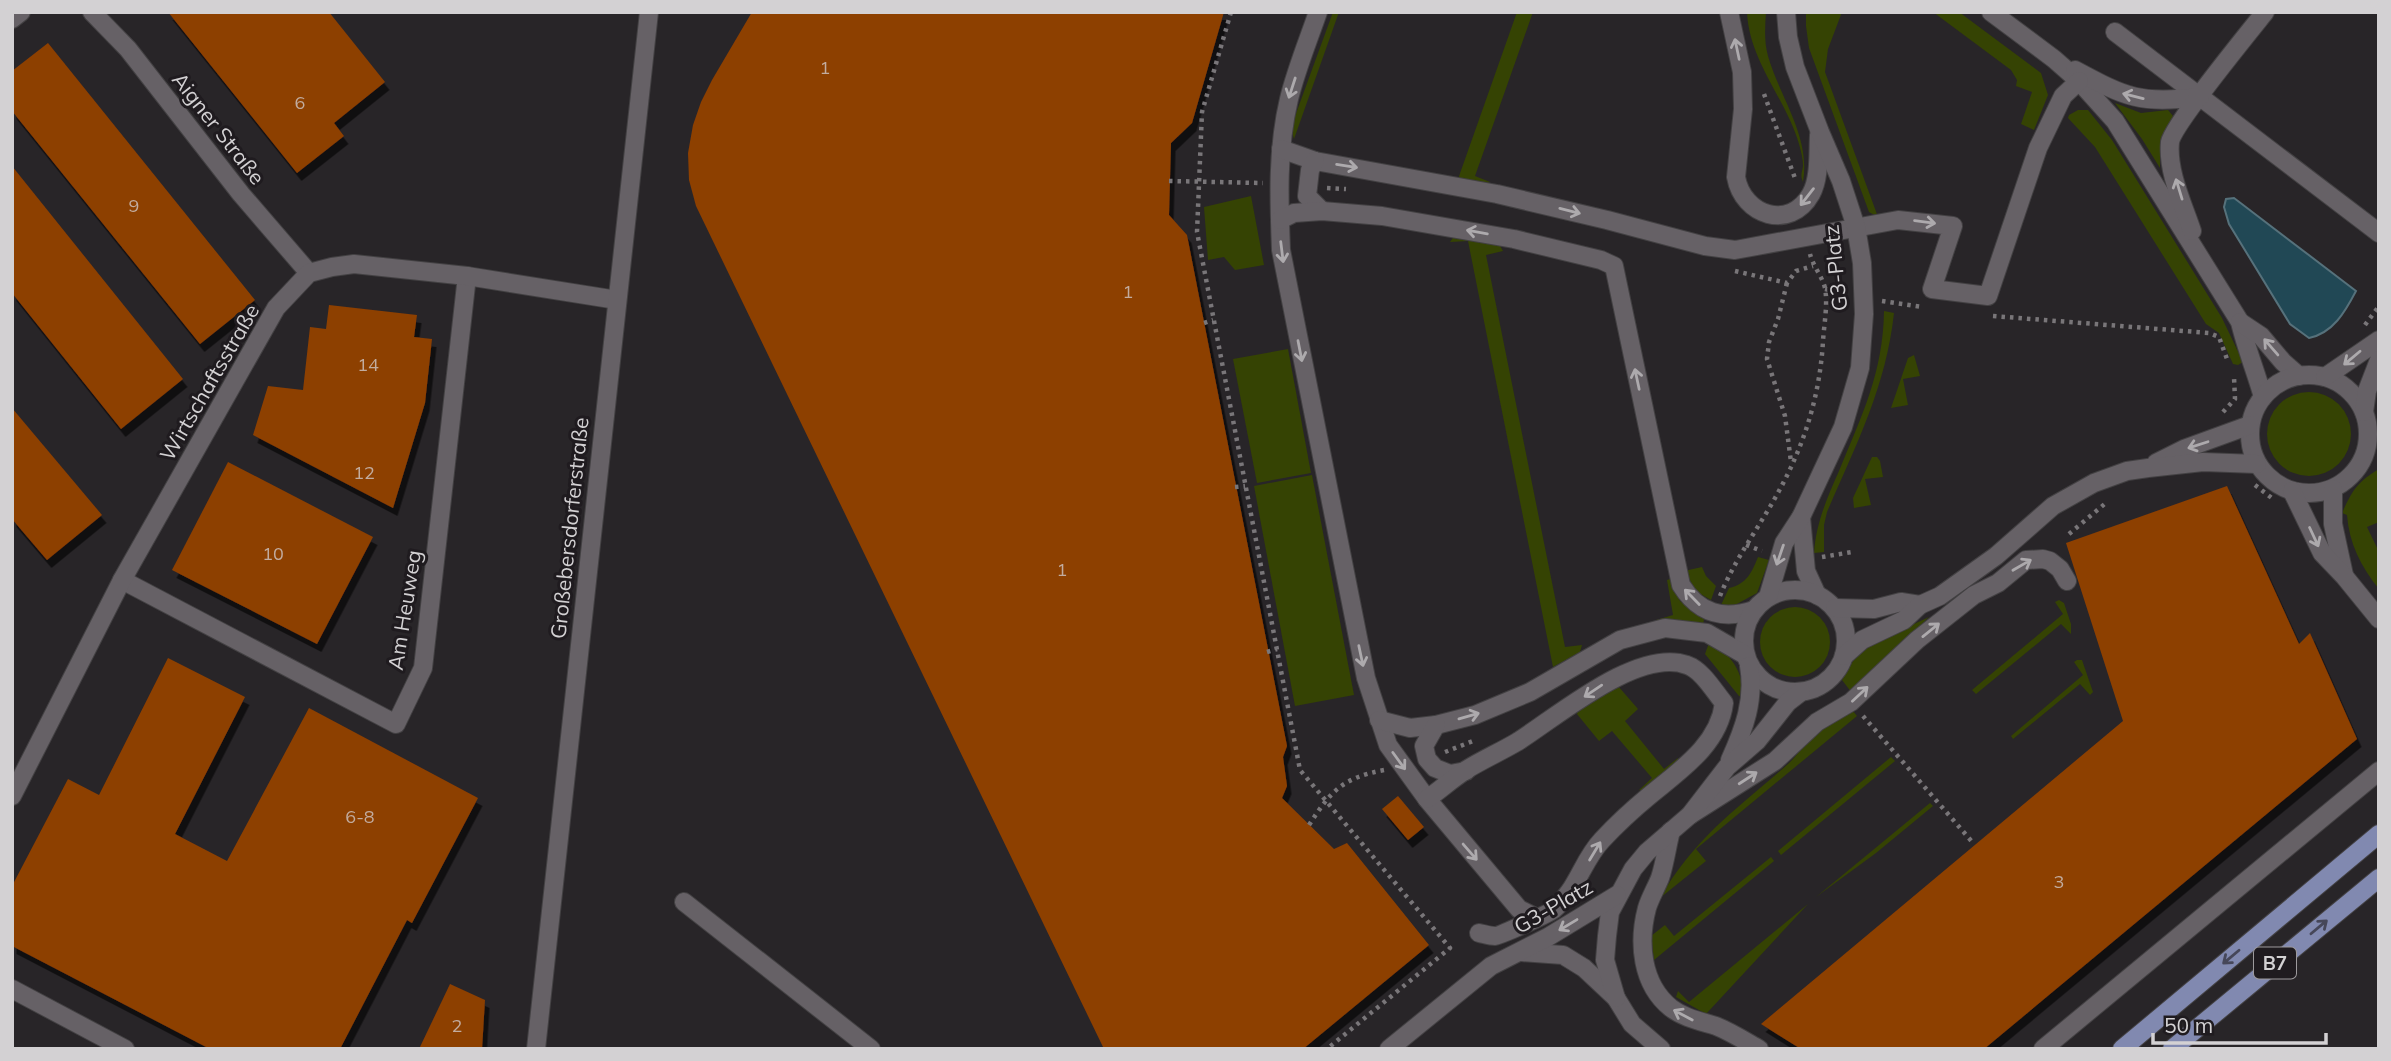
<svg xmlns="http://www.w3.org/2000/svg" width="2391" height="1061" viewBox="0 0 2391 1061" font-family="Mulish,sans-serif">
	<defs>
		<filter id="shadow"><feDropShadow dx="4.5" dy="8" stdDeviation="0" flood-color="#0009"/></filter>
	</defs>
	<rect width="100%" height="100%" fill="#282528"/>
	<!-- green -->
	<g fill="#354303">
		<polygon points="1333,12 1339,12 1294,139 1292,132 1294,119"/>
		<polygon points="1517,12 1533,12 1475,176 1490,182 1486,184 1458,179"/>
		<path d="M1747,12H1766C1765,27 1764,42 1768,56C1780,98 1811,137 1803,182C1800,175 1802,173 1803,166C1803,159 1801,151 1799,144C1786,99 1749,61 1747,12Z"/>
		<polygon points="1806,12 1842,12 1828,49 1825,72 1878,217 1869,212 1809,48 1806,26"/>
		<polygon points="1933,12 1959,12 2041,73 2048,95 2034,130 2021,124 2032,92 2016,86 2017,80 2011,70"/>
		<polygon points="2115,103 2141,113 2168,110 2173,116 2160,144 2160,168 2142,139"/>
		<polygon points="2078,110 2088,110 2112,140 2222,318 2243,362 2238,365 2233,364 2219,333 2206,324 2095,147 2068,118 2069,115"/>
		<polygon points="1251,196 1264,265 1235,270 1224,257 1208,260 1204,207"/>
		<polygon points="1455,235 1499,244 1503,251 1486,255 1565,647 1582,645 1580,652 1553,667 1468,241 1450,242"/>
		<path d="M1884,311L1894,313C1886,387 1856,445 1827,512L1824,525V552L1814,553C1816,523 1827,498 1839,471C1862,415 1883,373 1884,311Z"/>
		<polygon points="1288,349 1311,473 1257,483 1233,359"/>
		<polygon points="1914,355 1920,376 1903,379 1908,405 1891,408 1908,358"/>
		<circle cx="2309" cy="434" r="42"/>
		<polygon points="1872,457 1877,457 1880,461 1883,477 1865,479 1871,505 1854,508 1853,498"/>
		<path d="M2379,469V522L2367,527L2379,552V589C2361,567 2349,543 2347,515L2342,513C2352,491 2357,482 2379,469Z"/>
		<polygon points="1312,475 1354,695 1295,706 1254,486"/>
		<path d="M1758,557L1769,560L1757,593L1735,605H1721L1729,588C1747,584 1752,572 1758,557Z"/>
		<polygon points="1702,567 1706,576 1716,586 1711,600 1697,592 1684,571"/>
		<polygon points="1670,579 1680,601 1704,619 1703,625 1682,621 1656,622 1656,620 1673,615 1667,580"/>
		<polygon points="2059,600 2064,603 2071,624 2071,634 2061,624 1976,694 1972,690 2063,614 2055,602"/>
		<circle cx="1795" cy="642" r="35"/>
		<polygon points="1929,617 1852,693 1842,680 1856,656 1865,647"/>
		<path d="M1709,643C1732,654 1743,672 1743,697L1739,696L1705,654Z"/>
		<polygon points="2077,660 2082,660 2093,692 2090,695 2080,684 2013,739 2011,736 2083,675 2074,662"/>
		<polygon points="1618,686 1638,709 1625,721 1664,769 1678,758 1678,762 1644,791 1639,790 1652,778 1612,731 1599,741 1577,714 1579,708"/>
		<path d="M1853,711L1857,716L1696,849L1706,861L1660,898C1696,836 1736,810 1788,764C1799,755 1805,740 1816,732C1827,723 1841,720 1853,711Z"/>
		<polygon points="1891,757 1895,761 1781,855 1778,851"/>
		<polygon points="1930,803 1933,806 1876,853 1816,897"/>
		<polygon points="1771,857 1774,861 1654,960 1651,936 1665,925 1674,936"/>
		<polygon points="1808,904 1706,1014 1676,997 1678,991 1689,1002"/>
	</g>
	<!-- water -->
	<path fill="#214855" stroke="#56717b" stroke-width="2" d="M2234,198L2356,291C2345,312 2333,333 2309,338L2290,324L2229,224L2224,207L2226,199Z"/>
	<!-- building -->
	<g fill="#8d3f03" filter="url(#shadow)">
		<polygon points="168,12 329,12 385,82 334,123 344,136 297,173"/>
		<polygon points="752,12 1224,12 1192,123 1171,143 1169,215 1187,235 1287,746 1283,757 1287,786 1282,798 1334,849 1347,843 1429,945 1303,1049 1104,1049 696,206 689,180 688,153 693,125 701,102 712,80"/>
		<polygon points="48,43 255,300 200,344 12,111 12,71"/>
		<polygon points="12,166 183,379 121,429 12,293"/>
		<polygon points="329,305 417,315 414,337 432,339 425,403 393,508 253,435 268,386 303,390 310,327 326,329"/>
		<polygon points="12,408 102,515 47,560 12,519"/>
		<polygon points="228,462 373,537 317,644 172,570"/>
		<polygon points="2227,486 2299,644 2310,633 2357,739 1984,1049 1801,1049 1761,1024 2123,721 2066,543"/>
		<polygon points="168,658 245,697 175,834 227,861 309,708 478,798 412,923 407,920 340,1049 210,1049 12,946 12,886 68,779 99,795"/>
		<polygon points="1398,796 1424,827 1408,840 1382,809"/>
		<polygon points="450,984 485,1000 482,1049 419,1049"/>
	</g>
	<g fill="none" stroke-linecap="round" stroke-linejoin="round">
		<!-- minor casing -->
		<g stroke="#434143" stroke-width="20">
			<g id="minor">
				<polyline points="92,12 128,49 241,194 309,273"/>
				<path d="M1318,12C1308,41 1296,70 1289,99C1277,149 1279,200 1281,250L1366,678L1388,745L1427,799L1519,909L1535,917"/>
				<path d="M1729,12L1742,72L1743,109L1736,177C1743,216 1790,231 1811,194C1820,178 1818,153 1819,135"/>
				<path d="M1991,12L2054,59L2079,81L2115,121L2240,322C2246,348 2256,372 2263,397"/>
				<polyline points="12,19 21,12"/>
				<polyline points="2115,32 2379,233"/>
				<path d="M2075,70C2127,98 2140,104 2200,97"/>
				<polyline points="1281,149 1315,161 1497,194 1607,220 1705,246 1735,250 1898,220 1953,226 1932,289 1988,296 2038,148 2063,96 2079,81"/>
				<polyline points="1315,161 1310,170 1307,196 1322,211"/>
				<path d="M1280,220L1294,213L1322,211L1382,216L1514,239L1601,260L1614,266L1681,585C1699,614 1723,620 1754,610"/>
				<path d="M2192,231C2183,204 2167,171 2170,142C2173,125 2249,32 2265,12"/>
				<polyline points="2240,322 2261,336 2283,362 2299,376"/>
				<circle cx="2309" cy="434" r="59"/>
				<polyline points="2325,377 2379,340"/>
				<polyline points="2364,412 2367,391 2379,360"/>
				<polyline points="2156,463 2184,449 2250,425"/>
				<polyline points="2333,489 2333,524 2344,575"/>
				<polyline points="2292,491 2322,553 2344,576 2379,619"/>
				<polyline points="1801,517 1806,571 1817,595"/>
				<polyline points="122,580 396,724 423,668 467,276"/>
				<circle cx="1795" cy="641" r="51"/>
				<polyline points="1768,597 1784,543 1801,517 1843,427 1860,368 1864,314 1862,263 1856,227 1841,181 1820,132 1795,67 1788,37 1786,12"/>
				<polyline points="1835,608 1874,609 1901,602 1920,605"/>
				<polyline points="1844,656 1862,640 1904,620 1920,605 1940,596 1996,556 2053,506 2094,483 2127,471 2148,468 2203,462 2257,464"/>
				<polyline points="1379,720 1410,728 1436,725 1475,715 1530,692 1620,640 1665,628 1707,633 1745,655"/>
				<polyline points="1436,725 1424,746 1427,759 1435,768 1450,774 1466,771"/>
				<path d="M1730,760C1744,729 1755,700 1749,666"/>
				<polyline points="12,796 122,580 276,308 309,273 332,267 354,264 467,276 617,300"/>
				<path d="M1427,799C1440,790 1452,779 1466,770C1482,760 1500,752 1517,742C1557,717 1638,647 1687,665C1702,670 1714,691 1724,703C1719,745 1679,771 1649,796C1632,810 1616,825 1602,840C1582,861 1578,889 1553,910C1550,913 1499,936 1495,936C1490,936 1484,934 1479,933"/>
				<polyline points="1690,815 1775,761 1817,722 1851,702 1917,640 1974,595 1998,583 2026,560 2043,559 2050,561 2060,569 2067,581"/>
				<path d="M1671,831C1667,846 1665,863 1660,878C1656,888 1650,898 1647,908C1638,942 1641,984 1671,1008C1684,1018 1700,1021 1716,1026C1731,1032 1745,1041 1759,1049"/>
				<polyline points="684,902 871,1049"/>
				<polyline points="1521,952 1563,955 1584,968 1616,998 1632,1024 1661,1049"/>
				<polyline points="12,989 125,1049"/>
				<polyline points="1616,998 1605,960 1607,936 1610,912 1633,869 1647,852 1690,815 1727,767 1757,741 1788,702 1801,692"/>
				<polyline points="536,1049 649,12"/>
				<polyline points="1389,1049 1491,966 1548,937 1617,895"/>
				<polyline points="2043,1049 2379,771"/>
			</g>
		</g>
		<!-- major casing -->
		<g stroke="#434143" stroke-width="20">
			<g id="major">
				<polyline points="2122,1049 2379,834"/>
				<polyline points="2172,1049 2379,878"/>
			</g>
		</g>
		<!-- path -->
		<g stroke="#797679" stroke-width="4.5" stroke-dasharray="3.5 5" stroke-linecap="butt">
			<polyline points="1231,12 1202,112 1197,232 1300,770 1450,948 1327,1049"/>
			<polyline points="1764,94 1796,181"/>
			<polyline points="1169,181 1263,183"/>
			<polyline points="1327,188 1346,189"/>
			<polyline points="1735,271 1787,283 1796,271 1813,266"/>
			<polyline points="1787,283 1778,319 1769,342 1767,359 1785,416 1791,462"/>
			<polyline points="1825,289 1846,294"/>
			<polyline points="1882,301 1922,307"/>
			<polyline points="1993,316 2209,333 2219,337 2227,359"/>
			<polyline points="1204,323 1213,320"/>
			<polyline points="2365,325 2379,306"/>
			<polyline points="2223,412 2235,399 2234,377"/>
			<polyline points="2255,485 2273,499"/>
			<polyline points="1235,487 1245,486"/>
			<polyline points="2069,534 2107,502"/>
			<polyline points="1746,545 1762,551"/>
			<polyline points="1822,557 1852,552"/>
			<path d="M1720,596C1735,558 1761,525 1780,489C1805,443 1820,394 1823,341C1824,325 1828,304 1825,288C1822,276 1813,266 1810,254"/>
			<polyline points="1267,652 1277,649"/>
			<polyline points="1863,716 1974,844"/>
			<polyline points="1445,752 1473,741"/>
			<path d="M1309,825C1331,791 1342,778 1384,770"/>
		</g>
		<!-- minor -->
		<use href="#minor" stroke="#666166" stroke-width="18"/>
		<!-- major -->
		<use href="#major" stroke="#8189b0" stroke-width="18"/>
	</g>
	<!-- one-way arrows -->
	<defs><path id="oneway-shaft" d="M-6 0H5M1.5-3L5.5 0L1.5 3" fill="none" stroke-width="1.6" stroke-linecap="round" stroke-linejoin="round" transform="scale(1.75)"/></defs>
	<g stroke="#adaaad">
		<use href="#oneway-shaft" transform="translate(1737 49) rotate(-102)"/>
		<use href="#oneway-shaft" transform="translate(1292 88) rotate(108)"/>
		<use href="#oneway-shaft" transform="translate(2133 96) rotate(-166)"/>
		<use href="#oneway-shaft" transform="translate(1347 166) rotate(9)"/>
		<use href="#oneway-shaft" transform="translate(2179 189) rotate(-107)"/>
		<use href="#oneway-shaft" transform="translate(1807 197) rotate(128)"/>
		<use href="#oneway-shaft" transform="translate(1570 211) rotate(14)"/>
		<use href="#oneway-shaft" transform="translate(1925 222) rotate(7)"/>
		<use href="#oneway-shaft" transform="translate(1477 232) rotate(-170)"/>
		<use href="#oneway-shaft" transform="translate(1282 252) rotate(83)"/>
		<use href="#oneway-shaft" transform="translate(2271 347) rotate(-131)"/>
		<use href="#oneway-shaft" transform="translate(1300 351) rotate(79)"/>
		<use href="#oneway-shaft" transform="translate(2352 358) rotate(140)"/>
		<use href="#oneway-shaft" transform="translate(1637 379) rotate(-102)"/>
		<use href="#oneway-shaft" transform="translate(2198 445) rotate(162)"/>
		<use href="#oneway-shaft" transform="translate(2314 537) rotate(65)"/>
		<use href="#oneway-shaft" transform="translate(1780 555) rotate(109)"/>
		<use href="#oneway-shaft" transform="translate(2022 565) rotate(-30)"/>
		<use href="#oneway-shaft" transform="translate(1692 597) rotate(-134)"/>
		<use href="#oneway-shaft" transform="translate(1931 630) rotate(-39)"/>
		<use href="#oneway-shaft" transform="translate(1361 656) rotate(78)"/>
		<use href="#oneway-shaft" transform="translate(1593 691) rotate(146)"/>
		<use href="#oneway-shaft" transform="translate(1860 694) rotate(-43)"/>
		<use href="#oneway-shaft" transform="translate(1469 716) rotate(-16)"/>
		<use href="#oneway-shaft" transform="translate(1399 761) rotate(54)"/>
		<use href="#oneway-shaft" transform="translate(1748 778) rotate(-33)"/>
		<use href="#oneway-shaft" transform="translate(1595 851) rotate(-59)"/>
		<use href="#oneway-shaft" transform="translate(1470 852) rotate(49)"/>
		<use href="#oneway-shaft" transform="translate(1568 925) rotate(149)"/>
		<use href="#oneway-shaft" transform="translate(1683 1015) rotate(-152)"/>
	</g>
	<g stroke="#464759">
		<use href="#oneway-shaft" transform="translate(2319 927) rotate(-40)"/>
		<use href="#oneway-shaft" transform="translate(2231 957) rotate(140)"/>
	</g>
	<g text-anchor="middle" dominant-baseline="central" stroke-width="6" stroke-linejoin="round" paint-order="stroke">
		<!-- number labels -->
		<g font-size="18" fill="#c2ac9f">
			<text x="825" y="67">1</text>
			<text x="300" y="102">6</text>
			<text x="134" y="205">9</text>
			<text x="1128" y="291">1</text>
			<text x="368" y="364">14</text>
			<text x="364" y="472">12</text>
			<text x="273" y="553">10</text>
			<text x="1062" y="569">1</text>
			<text x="360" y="816">6-8</text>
			<text x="2059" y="881">3</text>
			<text x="457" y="1025">2</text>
		</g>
		<!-- shield labels -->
		<rect fill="#1f1b1f" stroke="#9d9a9d" stroke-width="2" x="2254" y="947.5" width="42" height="31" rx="5"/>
		<g font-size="19" font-weight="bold" fill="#d3d1d3">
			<text x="2275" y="963">B7</text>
		</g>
		<!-- street labels -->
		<g font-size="21" fill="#d3d1d3" stroke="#1f1b1f">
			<text transform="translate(219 128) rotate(52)">Aigner Straße</text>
			<text transform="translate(1835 268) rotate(-96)">G3-Platz</text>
			<text transform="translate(209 382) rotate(-60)">Wirtschaftsstraße</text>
			<text transform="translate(569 528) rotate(-84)">Großebersdorferstraße</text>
			<text transform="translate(404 610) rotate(-81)">Am Heuweg</text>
			<text transform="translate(1553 906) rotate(-30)">G3-Platz</text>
		</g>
	</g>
	<!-- border -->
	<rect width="2391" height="1061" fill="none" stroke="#d3d1d3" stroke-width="28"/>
	<!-- scale -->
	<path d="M2153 1033v10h173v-10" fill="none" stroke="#d3d1d3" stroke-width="3.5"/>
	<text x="2164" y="1033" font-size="21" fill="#d3d1d3" stroke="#1f1b1f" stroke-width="5" paint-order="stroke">50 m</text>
</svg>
